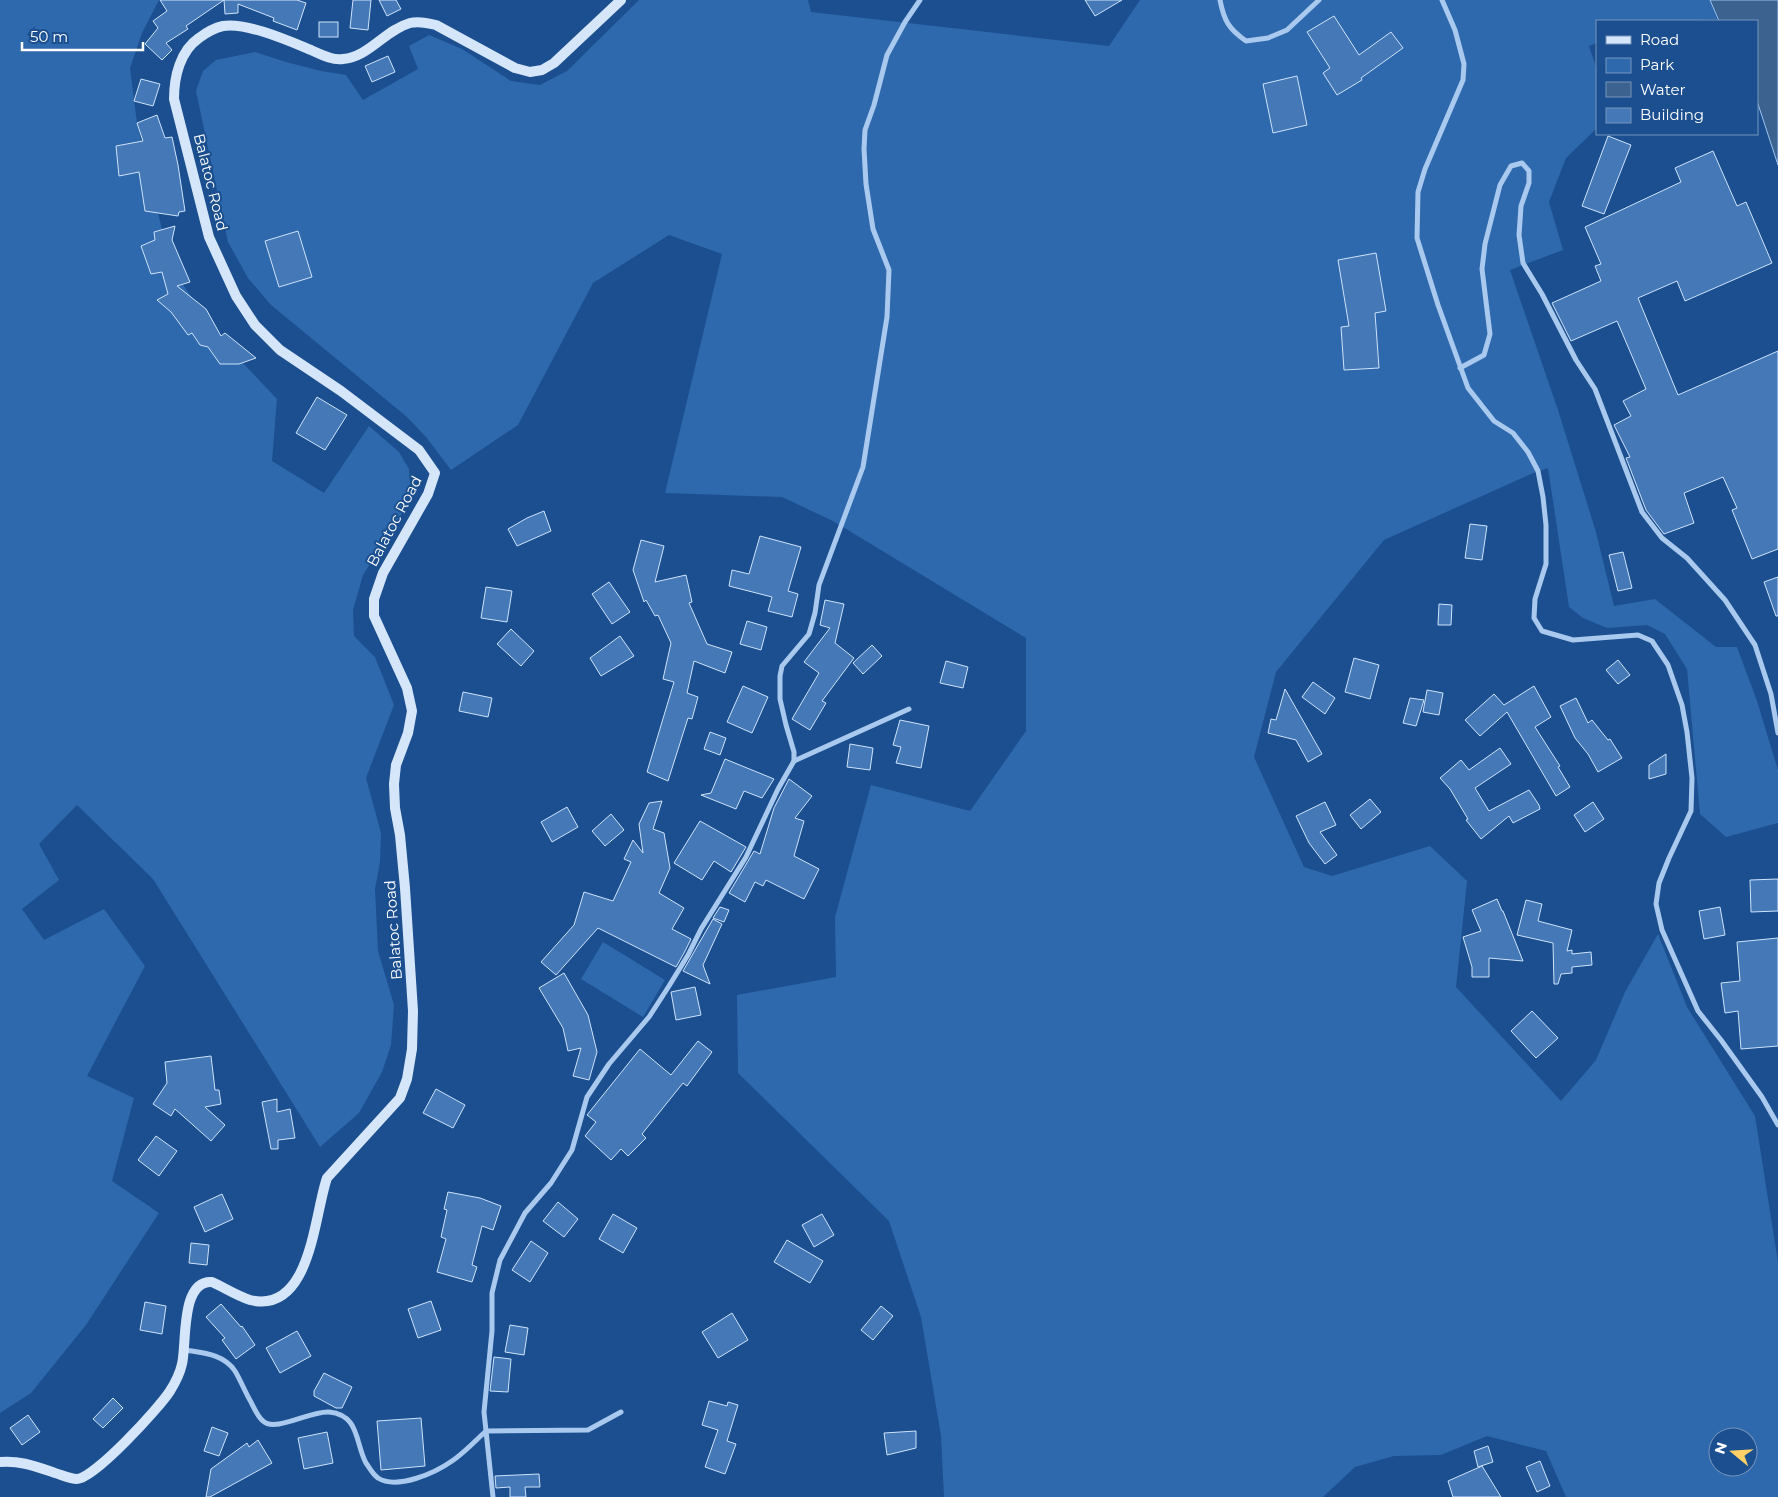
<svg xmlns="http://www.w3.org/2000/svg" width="1778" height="1497" viewBox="0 0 1778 1497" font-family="Montserrat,sans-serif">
	<rect width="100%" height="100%" fill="#1b4f8f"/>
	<!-- green -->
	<g fill="#2e69ad" fill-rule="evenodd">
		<polygon points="0,0 159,0 142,33 130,68 137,123 171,268 224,343 277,399 272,461 324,493 369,426 399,452 409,469 410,484 404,510 363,575 353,610 354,636 375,657 394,705 366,778 381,833 380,862 375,889 378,951 394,1005 391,1045 382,1072 359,1113 320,1147 153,879 77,805 39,844 59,880 22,909 44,940 104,909 145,966 87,1076 134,1098 112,1181 159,1213 86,1325 31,1393 0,1413"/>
		<path d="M639,0H808L811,12L1109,46L1140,0H1710L1717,19L1682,21H1597V43L1589,46L1597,70V128L1566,158L1549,202L1563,250L1510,270L1558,410L1596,532L1614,606L1655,599L1716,647H1737L1757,701L1778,770V823L1726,837L1700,814L1687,669L1665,634L1647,625L1607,628L1583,618L1569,607L1548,468L1531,474L1384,540L1276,672L1254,757L1304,867L1332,876L1430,846L1467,881L1456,987L1561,1101L1596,1060L1625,992L1658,934L1687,1007L1755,1116L1778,1262V1497H1566L1546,1451L1487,1436L1441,1455L1394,1456L1355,1467L1323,1497H944L941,1436L921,1317L889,1221L738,1073L737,995L836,977L835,917L871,785L970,811L1026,731V638L833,521L782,497L665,493L722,254L669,235L593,283L518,425L451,470L426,437L407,417L271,305L248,278L228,242L196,91L203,71L216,60L255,52L286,62L321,71L346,75L363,100L418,69L409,46L429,35L462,49L511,81L540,85L567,71ZM1718,1437H1748V1467H1718Z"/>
		<polygon points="603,942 665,980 643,1017 581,979"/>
	</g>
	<!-- water -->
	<polygon fill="#3c6290" stroke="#9cc4f0" points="1710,0 1778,0 1778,165 1757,101 1757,21 1719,21"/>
	<!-- building -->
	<g fill="#4478b7" stroke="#cfe3fa">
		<polygon points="160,0 224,0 186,26 188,29 166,43 172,50 162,60 145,44 158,28 153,21 167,11"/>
		<polygon points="224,0 297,0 306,3 297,30 273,21 274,18 238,4 238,13 225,14"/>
		<polygon points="353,0 371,0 368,30 350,28"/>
		<polygon points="379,0 396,0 401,9 387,16"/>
		<polygon points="1085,0 1122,0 1095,16"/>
		<polygon points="1334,16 1359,55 1391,32 1403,48 1361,78 1362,80 1337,95 1323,73 1330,68 1307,32"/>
		<rect x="319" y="22" width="19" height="15"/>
		<polygon points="388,56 395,72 372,82 365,66"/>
		<polygon points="1297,76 1307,125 1273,133 1263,84"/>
		<polygon points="141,79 160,84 153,106 134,101"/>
		<polygon points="157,115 165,138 172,137 178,165 185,211 179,212 178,216 145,211 139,172 119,176 116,146 143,141 137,123"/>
		<polygon points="1608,136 1631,145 1604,214 1582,206"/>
		<polygon points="1713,151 1737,206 1746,202 1772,263 1685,301 1677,281 1638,298 1678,395 1778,351 1778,549 1752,559 1732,510 1737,508 1723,477 1684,493 1694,523 1664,534 1646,510 1626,458 1630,457 1614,425 1631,416 1623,401 1646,389 1617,321 1571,341 1552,303 1601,281 1595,266 1601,264 1585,227 1681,182 1675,168"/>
		<polygon points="175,226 172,240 190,282 177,286 206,309 221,336 225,333 256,358 239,364 220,364 208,347 200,345 192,333 188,335 171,312 157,300 168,294 162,272 151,274 141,246 155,240 154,232"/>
		<polygon points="298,231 312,277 279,287 265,241"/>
		<polygon points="1376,253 1386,311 1375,313 1379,368 1344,370 1341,327 1349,326 1338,260"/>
		<polygon points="317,397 347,415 325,450 296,433"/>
		<polygon points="544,511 551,531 517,546 508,529 527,518"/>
		<polygon points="1470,524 1487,526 1482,560 1465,558"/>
		<polygon points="760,536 801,547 788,591 798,594 792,617 768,611 772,597 729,586 732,570 749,574"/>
		<polygon points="641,540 664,546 655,582 686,575 692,602 689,603 707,644 732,652 725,673 694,661 687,693 698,697 692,719 688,718 668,781 647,772 674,682 663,679 671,643 658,615 655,616 646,600 644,602 633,570"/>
		<polygon points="1623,552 1632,588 1618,591 1609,555"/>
		<polygon points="1778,577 1778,616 1776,616 1764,582"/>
		<polygon points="609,582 630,612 612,624 592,594"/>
		<polygon points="486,587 512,591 507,622 481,618"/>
		<polygon points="825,600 844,604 835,643 854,658 822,701 826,703 810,730 792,719 819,673 804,662 830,628 820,625"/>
		<polygon points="1439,604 1452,605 1451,625 1438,625"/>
		<polygon points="747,621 767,627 761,650 740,644"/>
		<polygon points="511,629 534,651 521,666 497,644"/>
		<polygon points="620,636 634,656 601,676 590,658"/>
		<polygon points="872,645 882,656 863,674 853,663"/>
		<polygon points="1354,658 1379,665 1370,699 1345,692"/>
		<polygon points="1618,660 1630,675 1618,684 1606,670"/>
		<polygon points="946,661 968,667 963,688 940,683"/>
		<polygon points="1313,682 1335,698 1325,714 1302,697"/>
		<polygon points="743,686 768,697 752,733 727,722"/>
		<polygon points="1534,686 1551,717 1535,727 1560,766 1558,767 1570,787 1556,796 1507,712 1480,736 1465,720 1494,694 1504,705"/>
		<polygon points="1285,689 1322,754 1308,762 1296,740 1268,733 1271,719 1276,720"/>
		<polygon points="1427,690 1443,693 1439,715 1423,712"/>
		<polygon points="463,692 492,698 488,717 459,711"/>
		<polygon points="1410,698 1424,700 1416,726 1403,723"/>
		<polygon points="1576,698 1588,723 1592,720 1608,740 1610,739 1622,758 1598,772 1588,754 1575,738 1560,706"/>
		<polygon points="900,720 929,726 921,768 896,763 901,747 893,745"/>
		<polygon points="710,732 726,738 720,755 704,749"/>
		<polygon points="850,744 873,748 870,770 847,767"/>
		<polygon points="1500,748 1511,764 1475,788 1489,811 1529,790 1539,805 1540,809 1513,823 1509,816 1481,839 1466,820 1468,819 1450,789 1440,778 1461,760 1469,770"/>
		<polygon points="1666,754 1666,774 1649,779 1649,765"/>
		<polygon points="725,759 774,779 762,798 744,791 736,809 701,795 711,793"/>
		<polygon points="789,779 812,796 795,818 804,821 794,856 819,869 804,899 766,880 763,886 755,882 745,902 729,893 754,851 760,854 774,808"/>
		<polygon points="1370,799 1381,812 1361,829 1350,815"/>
		<polygon points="662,801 653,829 664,833 670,868 659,893 684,908 672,929 691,939 684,953 676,967 598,928 556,975 541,962 574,925 584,892 613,901 631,862 624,859 633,840 643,853 639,824 649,803"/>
		<polygon points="1325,802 1336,825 1320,832 1337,855 1325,864 1309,843 1296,816"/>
		<polygon points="1593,802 1604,819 1585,832 1574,815"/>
		<polygon points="567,807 578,827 552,842 541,822"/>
		<polygon points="611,814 624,830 605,846 592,831"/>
		<polygon points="700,821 746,847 731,872 714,861 702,880 674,863"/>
		<polygon points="1778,879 1778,911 1751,912 1750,880"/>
		<polygon points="1497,899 1502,911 1503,911 1523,961 1489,958 1489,977 1472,977 1472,967 1463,937 1481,931 1472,910"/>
		<polygon points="1526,900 1542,904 1538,921 1572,930 1567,951 1572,950 1572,954 1591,952 1592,965 1572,967 1572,973 1561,974 1558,984 1554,984 1553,943 1517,935"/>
		<polygon points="720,907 729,910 724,922 713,918"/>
		<polygon points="1720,907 1725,935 1704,939 1699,911"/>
		<polygon points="713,919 722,924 703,965 710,984 683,971"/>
		<polygon points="1778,938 1778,1046 1741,1049 1738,1011 1725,1013 1721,983 1740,981 1737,942"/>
		<polygon points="564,973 588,1015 597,1052 589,1080 573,1076 581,1048 568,1051 563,1028 539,988"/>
		<polygon points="695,987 701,1015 676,1020 671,992"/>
		<polygon points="1532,1011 1558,1038 1536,1058 1511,1031"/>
		<polygon points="698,1041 712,1052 687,1086 683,1083 642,1134 646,1138 628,1156 621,1149 611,1160 585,1136 596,1122 587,1115 640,1049 671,1075"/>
		<polygon points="211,1056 215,1090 219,1090 221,1104 205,1107 225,1125 211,1141 175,1109 171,1116 153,1104 167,1083 165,1062"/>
		<polygon points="436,1089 465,1105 453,1128 423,1113"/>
		<polygon points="277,1099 277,1112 290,1109 295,1138 278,1140 278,1149 271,1149 262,1102"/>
		<polygon points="156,1136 177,1151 159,1176 138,1160"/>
		<polygon points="448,1192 480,1198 501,1206 493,1230 482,1226 472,1265 477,1267 472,1282 437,1272 446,1239 441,1237 447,1210 444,1209"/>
		<polygon points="222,1194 233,1219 205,1232 194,1207"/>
		<polygon points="558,1202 578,1219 564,1237 543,1221"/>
		<polygon points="613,1214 637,1228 623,1253 599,1239"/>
		<polygon points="822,1214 834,1235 814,1247 802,1225"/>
		<polygon points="787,1240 823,1261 810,1283 774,1262"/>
		<polygon points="531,1241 548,1253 530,1282 512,1270"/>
		<polygon points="191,1243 209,1245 207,1265 189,1263"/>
		<polygon points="431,1301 441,1330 418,1338 408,1309"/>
		<polygon points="145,1302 166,1306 162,1334 140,1330"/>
		<polygon points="221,1304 241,1327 242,1326 255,1345 236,1359 222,1340 225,1338 206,1317"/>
		<polygon points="881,1306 893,1316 873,1340 861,1330"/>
		<polygon points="732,1313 748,1340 718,1358 702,1332"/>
		<polygon points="510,1325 528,1328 524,1355 505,1352"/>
		<polygon points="297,1331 311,1356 280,1373 266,1348"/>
		<polygon points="494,1357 511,1359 508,1392 490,1391"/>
		<polygon points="324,1373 352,1387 342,1408 336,1408 314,1396 314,1391"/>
		<polygon points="113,1398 123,1408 103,1428 93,1419"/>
		<polygon points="709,1401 727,1406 728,1402 738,1405 727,1441 736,1444 725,1474 705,1467 718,1430 702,1425"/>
		<polygon points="28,1415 40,1432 22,1445 10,1428"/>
		<polygon points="421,1418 425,1466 381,1470 377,1421"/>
		<polygon points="212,1427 228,1433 219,1456 204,1451"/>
		<polygon points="916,1431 916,1448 887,1455 884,1433"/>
		<polygon points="327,1432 333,1463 304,1469 298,1438"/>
		<polygon points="258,1440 272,1463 210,1497 206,1497 211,1469 247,1443 249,1447"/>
		<polygon points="1488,1446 1493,1462 1478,1467 1474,1451"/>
		<polygon points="1540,1461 1550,1486 1537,1492 1526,1467"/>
		<polygon points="1482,1466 1501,1497 1453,1497 1448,1481"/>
		<polygon points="539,1474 540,1487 525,1487 526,1497 510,1497 510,1487 496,1488 495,1476"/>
	</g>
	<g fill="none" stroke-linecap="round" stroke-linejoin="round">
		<!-- minor -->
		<g stroke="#a9c9ee" stroke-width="5">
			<path d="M1220,0C1224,21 1229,29 1246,41L1268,38L1287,30L1319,0"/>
			<polyline points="1442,0 1455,30 1464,64 1463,80 1425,169 1418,192 1417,238 1438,305 1468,388 1494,421 1513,433 1528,452 1538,471 1543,497 1546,525 1546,564 1535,599 1534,618 1542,631 1573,640 1638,635 1652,641 1668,665 1682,705 1687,732 1692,778 1691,811 1669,858 1659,883 1656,904 1662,930 1698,1011 1721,1040 1762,1097 1778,1125"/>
			<polyline points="1460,368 1484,355 1490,334 1482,269 1485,244 1500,185 1511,166 1522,163 1529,171 1529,183 1521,206 1519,235 1523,263 1542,294 1576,360 1595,389 1642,512 1662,538 1687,558 1725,600 1755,645 1771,694 1778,733"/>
			<polyline points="794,761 909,709"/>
			<path d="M185,1350C203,1353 224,1354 235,1371C241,1381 245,1392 251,1402C254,1408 258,1417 263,1421C275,1433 312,1410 329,1412C360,1415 355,1443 366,1463C369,1467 373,1475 378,1478C397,1490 435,1473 452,1461C464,1453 475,1441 486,1431L588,1430L621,1412"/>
			<polyline points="493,1497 484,1412 492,1331 492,1293 500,1260 525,1213 551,1183 572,1150 587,1097 609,1064 649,1017 669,986 688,955 701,929 746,857 778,789 794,761 794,752 786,725 780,699 780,676 782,666 809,634 815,613 819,585 863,467 887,317 889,270 873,229 866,184 864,149 865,130 874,105 887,55 905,22 920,0"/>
		</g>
		<!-- secondary -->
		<path stroke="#d6e6fa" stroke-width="10" d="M0,1462C20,1460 37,1467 55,1473C62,1475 70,1479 77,1479C94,1479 160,1407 170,1391C175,1383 180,1373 182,1364C187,1344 180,1280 212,1282C225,1288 237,1296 250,1300C311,1315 314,1215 327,1178L400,1098L407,1079L412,1049L413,1011L405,888L400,835L395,808L394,784L396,765L408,733L412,711L407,688L374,616V599L383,573L428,494L435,473L419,450L341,391L280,350L255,325L236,296L209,237L174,99C174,77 180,51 199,38C207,32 214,28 223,26C246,22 289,41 311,50C320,54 333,61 343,59C369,57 385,30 410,23C418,21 428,23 436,25L515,68L530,72L542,70L554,63L621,0"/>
	</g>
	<g text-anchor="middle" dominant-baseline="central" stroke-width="4" stroke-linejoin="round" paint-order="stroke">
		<!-- street labels -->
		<g font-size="15" fill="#fff" stroke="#1b4f8f">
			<text transform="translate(211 182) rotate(76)">Balatoc Road</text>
			<text transform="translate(394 521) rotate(-62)">Balatoc Road</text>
			<text transform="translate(393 930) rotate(-94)">Balatoc Road</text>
		</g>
	</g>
	<!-- legend -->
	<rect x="1596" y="20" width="162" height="115" fill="#1b4f8f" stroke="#7695bc"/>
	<rect x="1606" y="36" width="25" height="8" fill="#d6e6fa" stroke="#7695bc"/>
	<text x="1640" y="45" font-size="15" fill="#ffffff">Road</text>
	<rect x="1606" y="58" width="25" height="15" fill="#2e69ad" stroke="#7695bc"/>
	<text x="1640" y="70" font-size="15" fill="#ffffff">Park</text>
	<rect x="1606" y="82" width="25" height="15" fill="#3c6290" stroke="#7695bc"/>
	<text x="1640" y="95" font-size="15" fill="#ffffff">Water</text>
	<rect x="1606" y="108" width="25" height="15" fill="#4478b7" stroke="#7695bc"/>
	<text x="1640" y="120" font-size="15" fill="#ffffff">Building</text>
	<!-- north arrow -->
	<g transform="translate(1733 1452) rotate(288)"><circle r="24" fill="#1b4f8f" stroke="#7695bc"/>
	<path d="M0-4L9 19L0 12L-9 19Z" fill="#ffd166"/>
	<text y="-8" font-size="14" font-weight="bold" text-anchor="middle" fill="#ffffff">N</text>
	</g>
	<!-- scale -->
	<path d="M22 42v8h121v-8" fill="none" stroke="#ffffff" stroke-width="2.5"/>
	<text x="30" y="42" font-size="15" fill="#ffffff" stroke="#1b4f8f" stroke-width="4" paint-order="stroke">50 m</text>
</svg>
